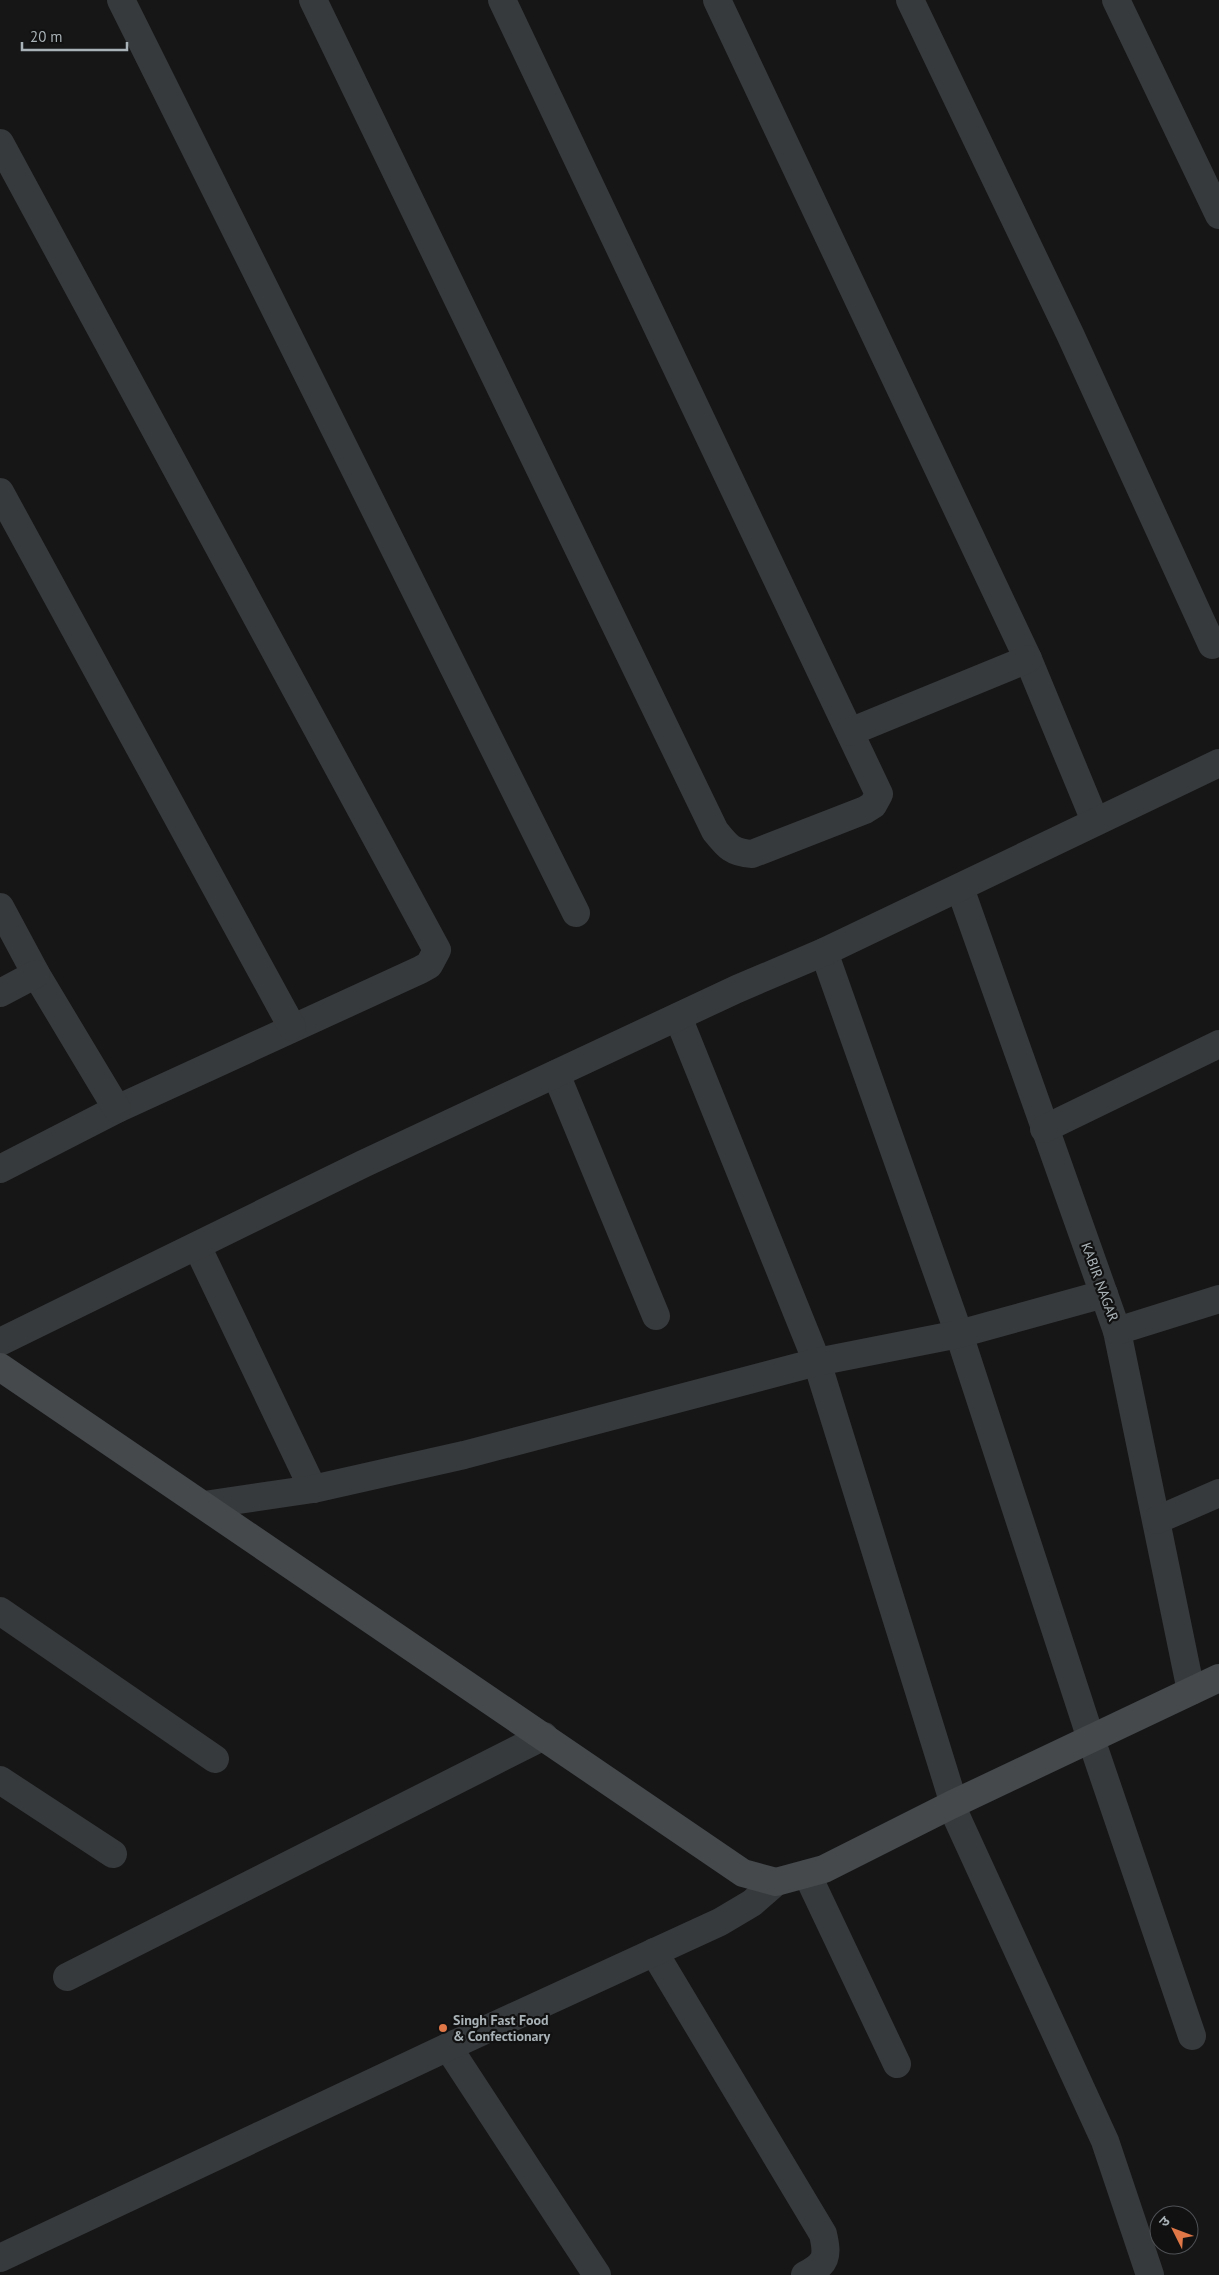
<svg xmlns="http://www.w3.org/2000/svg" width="1219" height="2275" viewBox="0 0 1219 2275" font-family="'PT Sans','Noto Sans Devanagari',sans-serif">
	<rect width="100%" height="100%" fill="#161617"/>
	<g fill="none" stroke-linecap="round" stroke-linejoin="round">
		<!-- street -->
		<g stroke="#373a3c" stroke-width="28">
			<polyline points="121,0 576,913"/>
			<path d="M313,0L715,831C727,846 732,853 752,854L865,810L873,805L879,794L502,0"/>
			<polyline points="717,0 1028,659 1095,821"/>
			<polyline points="910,0 1070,334 1212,645"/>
			<polyline points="1116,0 1219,215"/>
			<polyline points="0,143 437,950 429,965 420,970 117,1109 0,1169"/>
			<polyline points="0,492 292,1027"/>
			<polyline points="850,732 1028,659"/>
			<polyline points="960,888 1117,1331 1191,1691"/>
			<polyline points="0,907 36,974 117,1109"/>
			<polyline points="824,952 959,1334 1091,1739 1192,2036"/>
			<polyline points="0,993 36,974"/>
			<polyline points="678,1017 817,1362 954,1804 951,1805 1105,2141 1150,2275"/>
			<polyline points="556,1074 656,1316"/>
			<polyline points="1044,1129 1219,1044"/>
			<polyline points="197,1246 313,1489"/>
			<polyline points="1117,1331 1219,1299"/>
			<polyline points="0,1342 363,1164 737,989 824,952 1219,763"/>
			<polyline points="204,1505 313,1489 464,1455 817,1362 959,1334 1104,1294"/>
			<polyline points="1157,1520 1219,1493"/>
			<polyline points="0,1611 215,1759"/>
			<polyline points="0,1780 113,1854"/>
			<polyline points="807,1874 897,2064"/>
			<path d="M654,1952L823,2234C828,2256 827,2264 805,2275"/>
			<polyline points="67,1977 544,1736"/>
			<polyline points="448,2047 597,2275"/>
			<polyline points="0,2258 448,2047 720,1922 752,1903 776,1882"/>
		</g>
		<!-- secondary -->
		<polyline stroke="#45494c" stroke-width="28" points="0,1367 743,1873 776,1882 824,1869 951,1805 1219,1678"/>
	</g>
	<!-- markers -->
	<circle fill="#df7746" stroke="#111112" stroke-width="2" cx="443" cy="2028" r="5"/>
	<g text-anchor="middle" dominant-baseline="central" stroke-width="4.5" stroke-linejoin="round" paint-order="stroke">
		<!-- street labels -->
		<g font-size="14" fill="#a9b2b6" stroke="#111112">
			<text transform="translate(1100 1282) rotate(70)">KABIR NAGAR</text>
		</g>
		<!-- poi labels -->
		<g font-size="14" font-weight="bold" fill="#a9b2b6" stroke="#111112" text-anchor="start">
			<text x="453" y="2020">Singh Fast Food<tspan x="453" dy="16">&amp; Confectionary</tspan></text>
		</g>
	</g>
	<!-- north arrow -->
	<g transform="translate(1174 2230) rotate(312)"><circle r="24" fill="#111112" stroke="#4e5154"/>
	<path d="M0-4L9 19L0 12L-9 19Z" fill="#df7746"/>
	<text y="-8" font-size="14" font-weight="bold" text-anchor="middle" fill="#a9b2b6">उ</text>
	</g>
	<!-- scale -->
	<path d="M22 42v8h105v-8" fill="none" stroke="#a9b2b6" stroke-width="2.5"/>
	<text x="30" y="42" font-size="15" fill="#a9b2b6" stroke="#111112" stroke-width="4" paint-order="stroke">20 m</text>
</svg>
